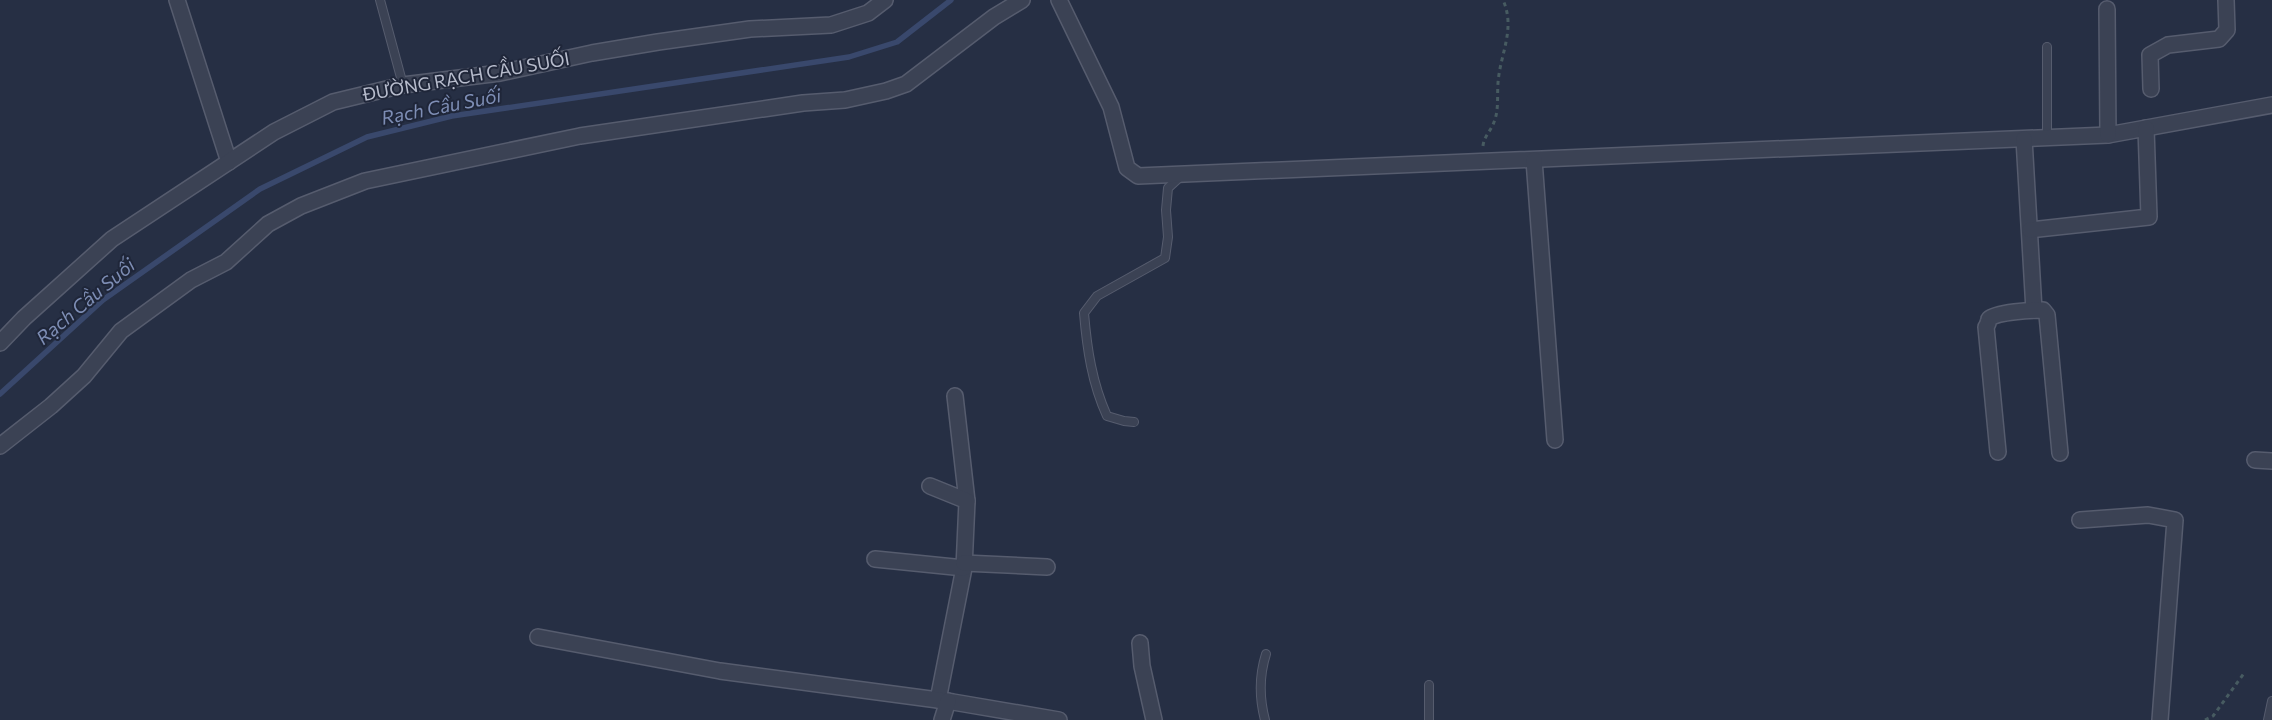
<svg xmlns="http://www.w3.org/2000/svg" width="2272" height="720" viewBox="0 0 2272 720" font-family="Commissioner,sans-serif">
	<rect width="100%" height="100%" fill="#262f44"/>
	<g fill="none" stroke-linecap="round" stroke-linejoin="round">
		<!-- stream -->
		<polyline stroke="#39486c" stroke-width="5.5" points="0,394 103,300 260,189 367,137 452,116 849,57 897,42 951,0"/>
		<!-- lane casing -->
		<g stroke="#565c6e" stroke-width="10">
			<g id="lane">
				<polyline points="380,0 403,85"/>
				<polyline points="2047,47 2047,138"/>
				<path d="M1134,422L1124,421L1107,416C1092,383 1087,349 1084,313L1097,296L1165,258L1168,237L1166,210L1168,188L1181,176"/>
				<polyline points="1429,685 1429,720"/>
				<path d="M1265,720C1259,697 1259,676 1266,654"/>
				<polyline points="2268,720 2272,701"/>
			</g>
		</g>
		<!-- street casing -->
		<g stroke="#565c6e" stroke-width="18">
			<g id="street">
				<polyline points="177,0 229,162"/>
				<polyline points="1059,0 1111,107 1127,168 1138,176 2108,135 2272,105"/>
				<polyline points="2107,9 2108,135"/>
				<polyline points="2151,89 2150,55 2168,45 2219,39 2227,30 2226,0"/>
				<polyline points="2024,139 2034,310"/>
				<polyline points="1534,160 1555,440"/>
				<polyline points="2030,230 2149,217 2146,128"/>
				<polyline points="0,343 24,318 112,239 274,132 333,102 403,85 500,73 592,53 658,42 750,29 831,25 868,13 885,0"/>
				<polyline points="955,396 967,501"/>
				<polyline points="0,446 51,406 84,376 121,331 191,280 226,262 268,224 301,206 365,181 580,136 803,103 845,100 886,91 906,84 994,17 1022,0"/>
				<path d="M1998,452L1986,327C1987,327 1989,320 1989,319C1996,312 2032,310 2043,310L2047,315L2060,453"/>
				<polyline points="2255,460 2272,461"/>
				<polyline points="930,486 967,501 964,568 938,700"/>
				<polyline points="2080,520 2148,515 2175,520 2160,720"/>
				<polyline points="875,559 964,568"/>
				<polyline points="964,563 1047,567"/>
				<polyline points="538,637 720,671 953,702 1059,720"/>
				<polyline points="1140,643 1142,666 1154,720"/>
				<polyline points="942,720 948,701"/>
			</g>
		</g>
		<!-- path -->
		<g stroke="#475b61" stroke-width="3" stroke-dasharray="4 4" stroke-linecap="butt">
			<path d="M1483,146C1484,136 1491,131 1494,122C1499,110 1497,96 1498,83C1500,54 1516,29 1503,0"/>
			<polyline points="2205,720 2213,716 2245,672"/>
		</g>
		<!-- lane -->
		<use href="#lane" stroke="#3b4254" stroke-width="8"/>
		<!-- street -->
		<use href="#street" stroke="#3b4254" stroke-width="15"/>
	</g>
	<g text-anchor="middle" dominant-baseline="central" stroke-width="4" stroke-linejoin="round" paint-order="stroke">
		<!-- street labels -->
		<g font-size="18" fill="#b8bdcd" stroke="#1f2639">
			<text transform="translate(466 76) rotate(-10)">ĐƯỜNG RẠCH CẦU SUỐI</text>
		</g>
		<!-- water labels -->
		<g font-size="19" font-style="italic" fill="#7e8eb5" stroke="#1f2639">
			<text transform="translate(441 106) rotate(-11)">Rạch Cầu Suối</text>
			<text transform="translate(85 301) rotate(-40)">Rạch Cầu Suối</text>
		</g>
	</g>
</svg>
